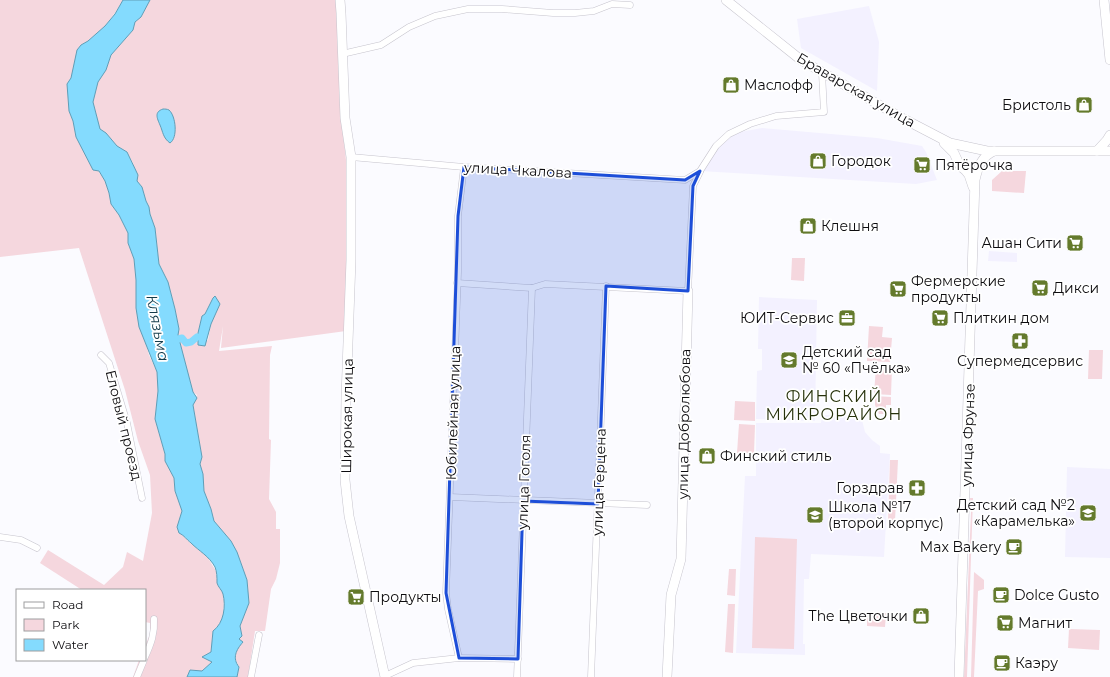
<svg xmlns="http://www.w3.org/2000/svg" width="1110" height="677" viewBox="0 0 1110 677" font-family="Montserrat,sans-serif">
	<rect width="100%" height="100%" fill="#fbfbff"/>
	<!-- built -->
	<g fill="#f3f1ff">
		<polygon points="869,6 879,42 877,91 801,48 797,19"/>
		<polygon points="762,128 877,138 922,146 926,152 937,180 916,184 700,171 729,134"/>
		<polygon points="989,251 1017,253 1017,262 988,261"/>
		<polygon points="759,297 817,300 815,421 756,419 757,371 762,370 762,349 758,349"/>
		<polygon points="822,415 861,416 865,432 872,440 880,446 880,453 890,454 884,557 811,554 809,579 804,579 803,644 805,644 805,655 736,653 745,476 756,476 756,423 821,423"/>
		<polygon points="1067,467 1110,469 1110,558 1065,557"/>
	</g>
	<!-- green -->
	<g fill="#f5d7de" fill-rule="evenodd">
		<path d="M0,0H123C113,18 100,34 81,45L71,78L67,84L69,111L73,121L76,137L105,181L109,193L111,204L119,215L128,233V243L134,259L136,280V308L149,355L157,372L158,391L155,419L165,454V461L174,478L175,491L183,511L177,527L190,543L204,553L208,558L216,571L218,585L223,592L224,600L223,619L217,628L213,631L211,652L202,657L212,662L202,671L190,670L187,677H133L139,660H145V646L150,634V623L145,622V590H82L40,563L48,550L104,585L123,567L127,552L143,561L152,513L150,475L138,441L125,390L79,248L0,257Z"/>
		<path d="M150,0H336L337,11L341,114L346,160V331L221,348L223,326L219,351L272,346L270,355L269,439L271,440L269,499L276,512V529H280V563L276,579L271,589L265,631H255L248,677H237L239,667L235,658L239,639L242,636L240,626L249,603L247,580L237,552L231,541L214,521L211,509L204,491L203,474L200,464L202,457L193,405L197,395L193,392L178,335L179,329L175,309L168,282L159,264L155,228L150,214L149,207L146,201L142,187L137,181L133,163L127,152L117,146L106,133L100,129L93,102L98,82L106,70L111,55L133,30L135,22L141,17ZM215,296L220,304L211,324L208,340L198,345V333L202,316L205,315L213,298Z"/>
		<polygon points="1002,171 1026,171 1024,193 992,191 992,180"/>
		<polygon points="792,258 805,258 804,281 791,280"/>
		<polygon points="869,326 883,327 882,337 892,338 890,362 867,361"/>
		<polygon points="1089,350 1103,350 1102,379 1088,379"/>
		<polygon points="876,367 892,367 891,395 874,394"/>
		<polygon points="875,396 891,397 891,405 886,405 886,414 879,414 875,405"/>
		<polygon points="735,401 755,402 755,421 734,420"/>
		<polygon points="739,424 755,425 754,453 737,453"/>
		<polygon points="890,460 898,460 895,521 888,521"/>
		<polygon points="970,498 973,498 967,677 964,677 971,512"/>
		<polygon points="755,537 797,539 794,649 752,648"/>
		<polygon points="729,569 736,569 735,596 727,595"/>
		<polygon points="974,572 984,580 984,589 978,591 974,677 971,677"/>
		<polygon points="728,604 735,604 733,653 725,652"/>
		<polygon points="867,612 886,613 885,627 867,626"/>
		<polygon points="1069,629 1100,630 1099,650 1068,648"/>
	</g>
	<!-- water -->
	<g fill="#84dbfe" stroke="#609db6">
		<path d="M123,0H150L141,17L135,22L133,30L111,55L106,70L98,82L93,102L100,129L106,133L117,146L127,152L138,175L137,181L142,187L146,201L149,207L150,214L155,228L159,264L168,282L175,309L179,329L178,335L193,392L197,398L193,405L202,457L200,464L203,474L204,491L211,509L214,521L231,541L237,552L247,580L249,603L240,626L242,636L239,639L243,642C236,650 232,658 239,667L237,677H187L190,670L202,671L212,662L202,657L211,652L213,631C224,623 226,606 223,594C222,590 218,587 217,583C217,577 217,572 215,567C209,556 199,551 191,543C186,539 185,536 179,533L177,527L182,511L175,491L174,478L165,461V454L155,419L158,391L157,372L139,327L136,308V280L134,259L128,243V233L119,215L111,204L109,193L105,181L99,171L93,170L76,137L73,121L69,111L67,84L71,78L77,50L81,45L88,41L105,26L115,14Z"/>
		<path d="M163,109C165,109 167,109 169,110C176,116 178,138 170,143C163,138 163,132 160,125C157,118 154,112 163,109Z"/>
		<polygon points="215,296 220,304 211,324 205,346 198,345 198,333 202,316 205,314 213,298"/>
	</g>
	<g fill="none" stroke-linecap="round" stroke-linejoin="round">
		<!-- canal -->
		<polyline stroke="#84dbfe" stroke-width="7" points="171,341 182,338 186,343 191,342 197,337"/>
		<!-- street casing -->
		<g stroke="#c6c4cd" stroke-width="7">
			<g id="street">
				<polyline points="342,54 381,45 409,27 435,16 468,9 502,9 553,13 575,13 594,11 612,4 630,5"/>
				<polyline points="351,157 464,167 685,180 700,171 716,146 729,134 750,124 776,116 824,112 822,73"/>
				<polyline points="457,283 532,288 545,284 688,291 693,186 700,172"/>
				<polyline points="101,355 109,363 127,423 142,498"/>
				<polyline points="450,497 647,505"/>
				<polyline points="0,537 21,540 37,548"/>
				<path d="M145,657C151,644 155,633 154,619"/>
				<polyline points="459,658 448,609 446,593 458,272 458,216 464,167"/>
				<polyline points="385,676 413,663 459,658 518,659"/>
				<polyline points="137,677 144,660"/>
				<polyline points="251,677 259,635"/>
				<polyline points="517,677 532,288"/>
				<polyline points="591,677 606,286"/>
			</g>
		</g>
		<!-- secondary casing -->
		<g stroke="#c6c4cd" stroke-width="10">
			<g id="secondary">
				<polyline points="340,0 341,13 345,118 351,157 351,260 346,397 345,480 349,516 385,677"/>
				<polyline points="726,0 801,60 902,118 950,143 987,151 1110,151"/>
				<polyline points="1104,0 1110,60"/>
				<polyline points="944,143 954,153 960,166 965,170 969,175 973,187"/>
				<polyline points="1097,151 1107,140 1110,135"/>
				<polyline points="667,677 671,595 681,559 688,291"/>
				<path d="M959,677L975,180C978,167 981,157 994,151"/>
			</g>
		</g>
		<!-- street -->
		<use href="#street" stroke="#fff" stroke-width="6"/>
		<!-- secondary -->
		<use href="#secondary" stroke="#fff" stroke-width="9"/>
	</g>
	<!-- marked area -->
	<path fill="#1d4ed8" fill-opacity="0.2" stroke="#1d4ed8" stroke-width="3" stroke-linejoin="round" d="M464,167L685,180L700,171L693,186L688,291L606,286L598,504L523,501L518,659L459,658L446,593L458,216Z"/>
	<!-- icons -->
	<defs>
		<g id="shop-square" transform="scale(0.9)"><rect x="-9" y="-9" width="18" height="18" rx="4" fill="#647a2c" stroke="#fff"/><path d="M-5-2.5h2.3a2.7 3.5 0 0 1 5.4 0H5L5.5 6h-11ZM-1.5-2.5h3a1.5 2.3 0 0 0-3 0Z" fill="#fff"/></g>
		<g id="supermarket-square" transform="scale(0.9)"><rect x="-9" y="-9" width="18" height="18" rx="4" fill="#647a2c" stroke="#fff"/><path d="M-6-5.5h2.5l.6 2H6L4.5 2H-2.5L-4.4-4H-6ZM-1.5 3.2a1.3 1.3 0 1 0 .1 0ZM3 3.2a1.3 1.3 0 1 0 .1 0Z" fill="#fff"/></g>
		<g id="office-square" transform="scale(0.9)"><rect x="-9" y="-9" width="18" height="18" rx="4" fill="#647a2c" stroke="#fff"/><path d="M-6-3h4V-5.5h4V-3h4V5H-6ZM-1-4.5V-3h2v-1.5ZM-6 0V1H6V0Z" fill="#fff"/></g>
		<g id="pharmacy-square" transform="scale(0.9)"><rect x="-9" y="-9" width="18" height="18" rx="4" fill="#647a2c" stroke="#fff"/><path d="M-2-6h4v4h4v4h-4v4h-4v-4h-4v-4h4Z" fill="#fff"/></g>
		<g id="school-square" transform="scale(0.9)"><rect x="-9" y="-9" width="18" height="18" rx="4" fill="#647a2c" stroke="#fff"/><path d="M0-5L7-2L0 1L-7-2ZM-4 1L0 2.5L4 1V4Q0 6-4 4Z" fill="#fff"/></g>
		<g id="cafe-square" transform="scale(0.9)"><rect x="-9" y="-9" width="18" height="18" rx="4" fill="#647a2c" stroke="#fff"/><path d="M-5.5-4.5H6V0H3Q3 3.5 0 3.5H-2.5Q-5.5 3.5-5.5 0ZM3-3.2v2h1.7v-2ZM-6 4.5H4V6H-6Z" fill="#fff"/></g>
	</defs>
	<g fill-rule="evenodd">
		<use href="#shop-square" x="731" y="85"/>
		<use href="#shop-square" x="1084" y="105"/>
		<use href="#shop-square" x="818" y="161"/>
		<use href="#supermarket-square" x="922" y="165"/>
		<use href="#shop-square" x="808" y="226"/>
		<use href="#supermarket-square" x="1075" y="243"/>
		<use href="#supermarket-square" x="1040" y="288"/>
		<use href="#supermarket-square" x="898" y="289"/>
		<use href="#office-square" x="847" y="318"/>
		<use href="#supermarket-square" x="940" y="318"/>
		<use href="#pharmacy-square" x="1020" y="341"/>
		<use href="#school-square" x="789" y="360"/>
		<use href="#shop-square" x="707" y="456"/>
		<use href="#pharmacy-square" x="917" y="488"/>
		<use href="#school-square" x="1088" y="513"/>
		<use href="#school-square" x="815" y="515"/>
		<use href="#cafe-square" x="1014" y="547"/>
		<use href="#cafe-square" x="1001" y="595"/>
		<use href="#supermarket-square" x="356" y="597"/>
		<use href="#shop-square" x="921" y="616"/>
		<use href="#supermarket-square" x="1005" y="623"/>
		<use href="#cafe-square" x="1002" y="663"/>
	</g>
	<g text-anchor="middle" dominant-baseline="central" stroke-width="3.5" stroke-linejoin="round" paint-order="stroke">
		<!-- poi labels -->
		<g font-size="14" fill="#0d0c0f" stroke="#fff" text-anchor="start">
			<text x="744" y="85">Маслофф</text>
			<text x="1071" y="105" text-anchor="end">Бристоль</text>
			<text x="831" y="161">Городок</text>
			<text x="935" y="165">Пятёрочка</text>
			<text x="821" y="226">Клешня</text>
			<text x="1062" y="243" text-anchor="end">Ашан Сити</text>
			<text x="911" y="281">Фермерские<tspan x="911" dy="16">продукты</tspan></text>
			<text x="1053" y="288">Дикси</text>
			<text x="834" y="318" text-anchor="end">ЮИТ-Сервис</text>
			<text x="953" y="318">Плиткин дом</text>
			<text x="802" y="352">Детский сад<tspan x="802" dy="16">№ 60 «Пчёлка»</tspan></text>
			<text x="1020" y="361" text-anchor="middle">Супермедсервис</text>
			<text x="720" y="456">Финский стиль</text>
			<text x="904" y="488" text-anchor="end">Горздрав</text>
			<text x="1075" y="505" text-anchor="end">Детский сад №2<tspan x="1075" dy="16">«Карамелька»</tspan></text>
			<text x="828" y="507">Школа №17<tspan x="828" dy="16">(второй корпус)</tspan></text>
			<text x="1001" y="547" text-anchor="end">Max Bakery</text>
			<text x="1014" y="595">Dolce Gusto</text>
			<text x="369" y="597">Продукты</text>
			<text x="908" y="616" text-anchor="end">The Цветочки</text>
			<text x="1018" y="623">Магнит</text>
			<text x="1015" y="663">Каэру</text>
		</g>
		<!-- street labels -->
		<g font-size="14" fill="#0d0c0f" stroke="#fff">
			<text transform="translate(856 90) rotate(30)">Браварская улица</text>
			<text transform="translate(518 170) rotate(3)">улица Чкалова</text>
			<text transform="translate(453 413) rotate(-88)">Юбилейная улица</text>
			<text transform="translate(347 416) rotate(-89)">Широкая улица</text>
			<text transform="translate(684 424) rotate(-89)">улица Добролюбова</text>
			<text transform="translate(124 425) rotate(76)">Еловый проезд</text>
			<text transform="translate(968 435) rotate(-88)">улица Фрунзе</text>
			<text transform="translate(524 482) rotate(-88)">улица Гоголя</text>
			<text transform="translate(599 482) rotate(-88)">улица Герцена</text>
		</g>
		<!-- water labels -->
		<g font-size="15" font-style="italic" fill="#133b4a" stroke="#fff">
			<text transform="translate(158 328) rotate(79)">Клязьма</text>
		</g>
		<!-- quarter labels -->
		<g font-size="16" letter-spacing="1" fill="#27320c" stroke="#fff">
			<text x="834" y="396">ФИНСКИЙ<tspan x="834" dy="18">МИКРОРАЙОН</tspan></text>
		</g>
	</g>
	<!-- legend -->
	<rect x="16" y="589" width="130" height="72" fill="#ffffff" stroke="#9e9e9f"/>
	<rect x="24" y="602" width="20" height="6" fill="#ffffff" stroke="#9e9e9f"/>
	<text x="52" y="609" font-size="12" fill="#0d0c0f">Road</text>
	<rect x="24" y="619" width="20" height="12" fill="#f5d7de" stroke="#9e9e9f"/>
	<text x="52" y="629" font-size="12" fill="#0d0c0f">Park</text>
	<rect x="24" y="639" width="20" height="12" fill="#84dbfe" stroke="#9e9e9f"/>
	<text x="52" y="649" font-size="12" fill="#0d0c0f">Water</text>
</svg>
